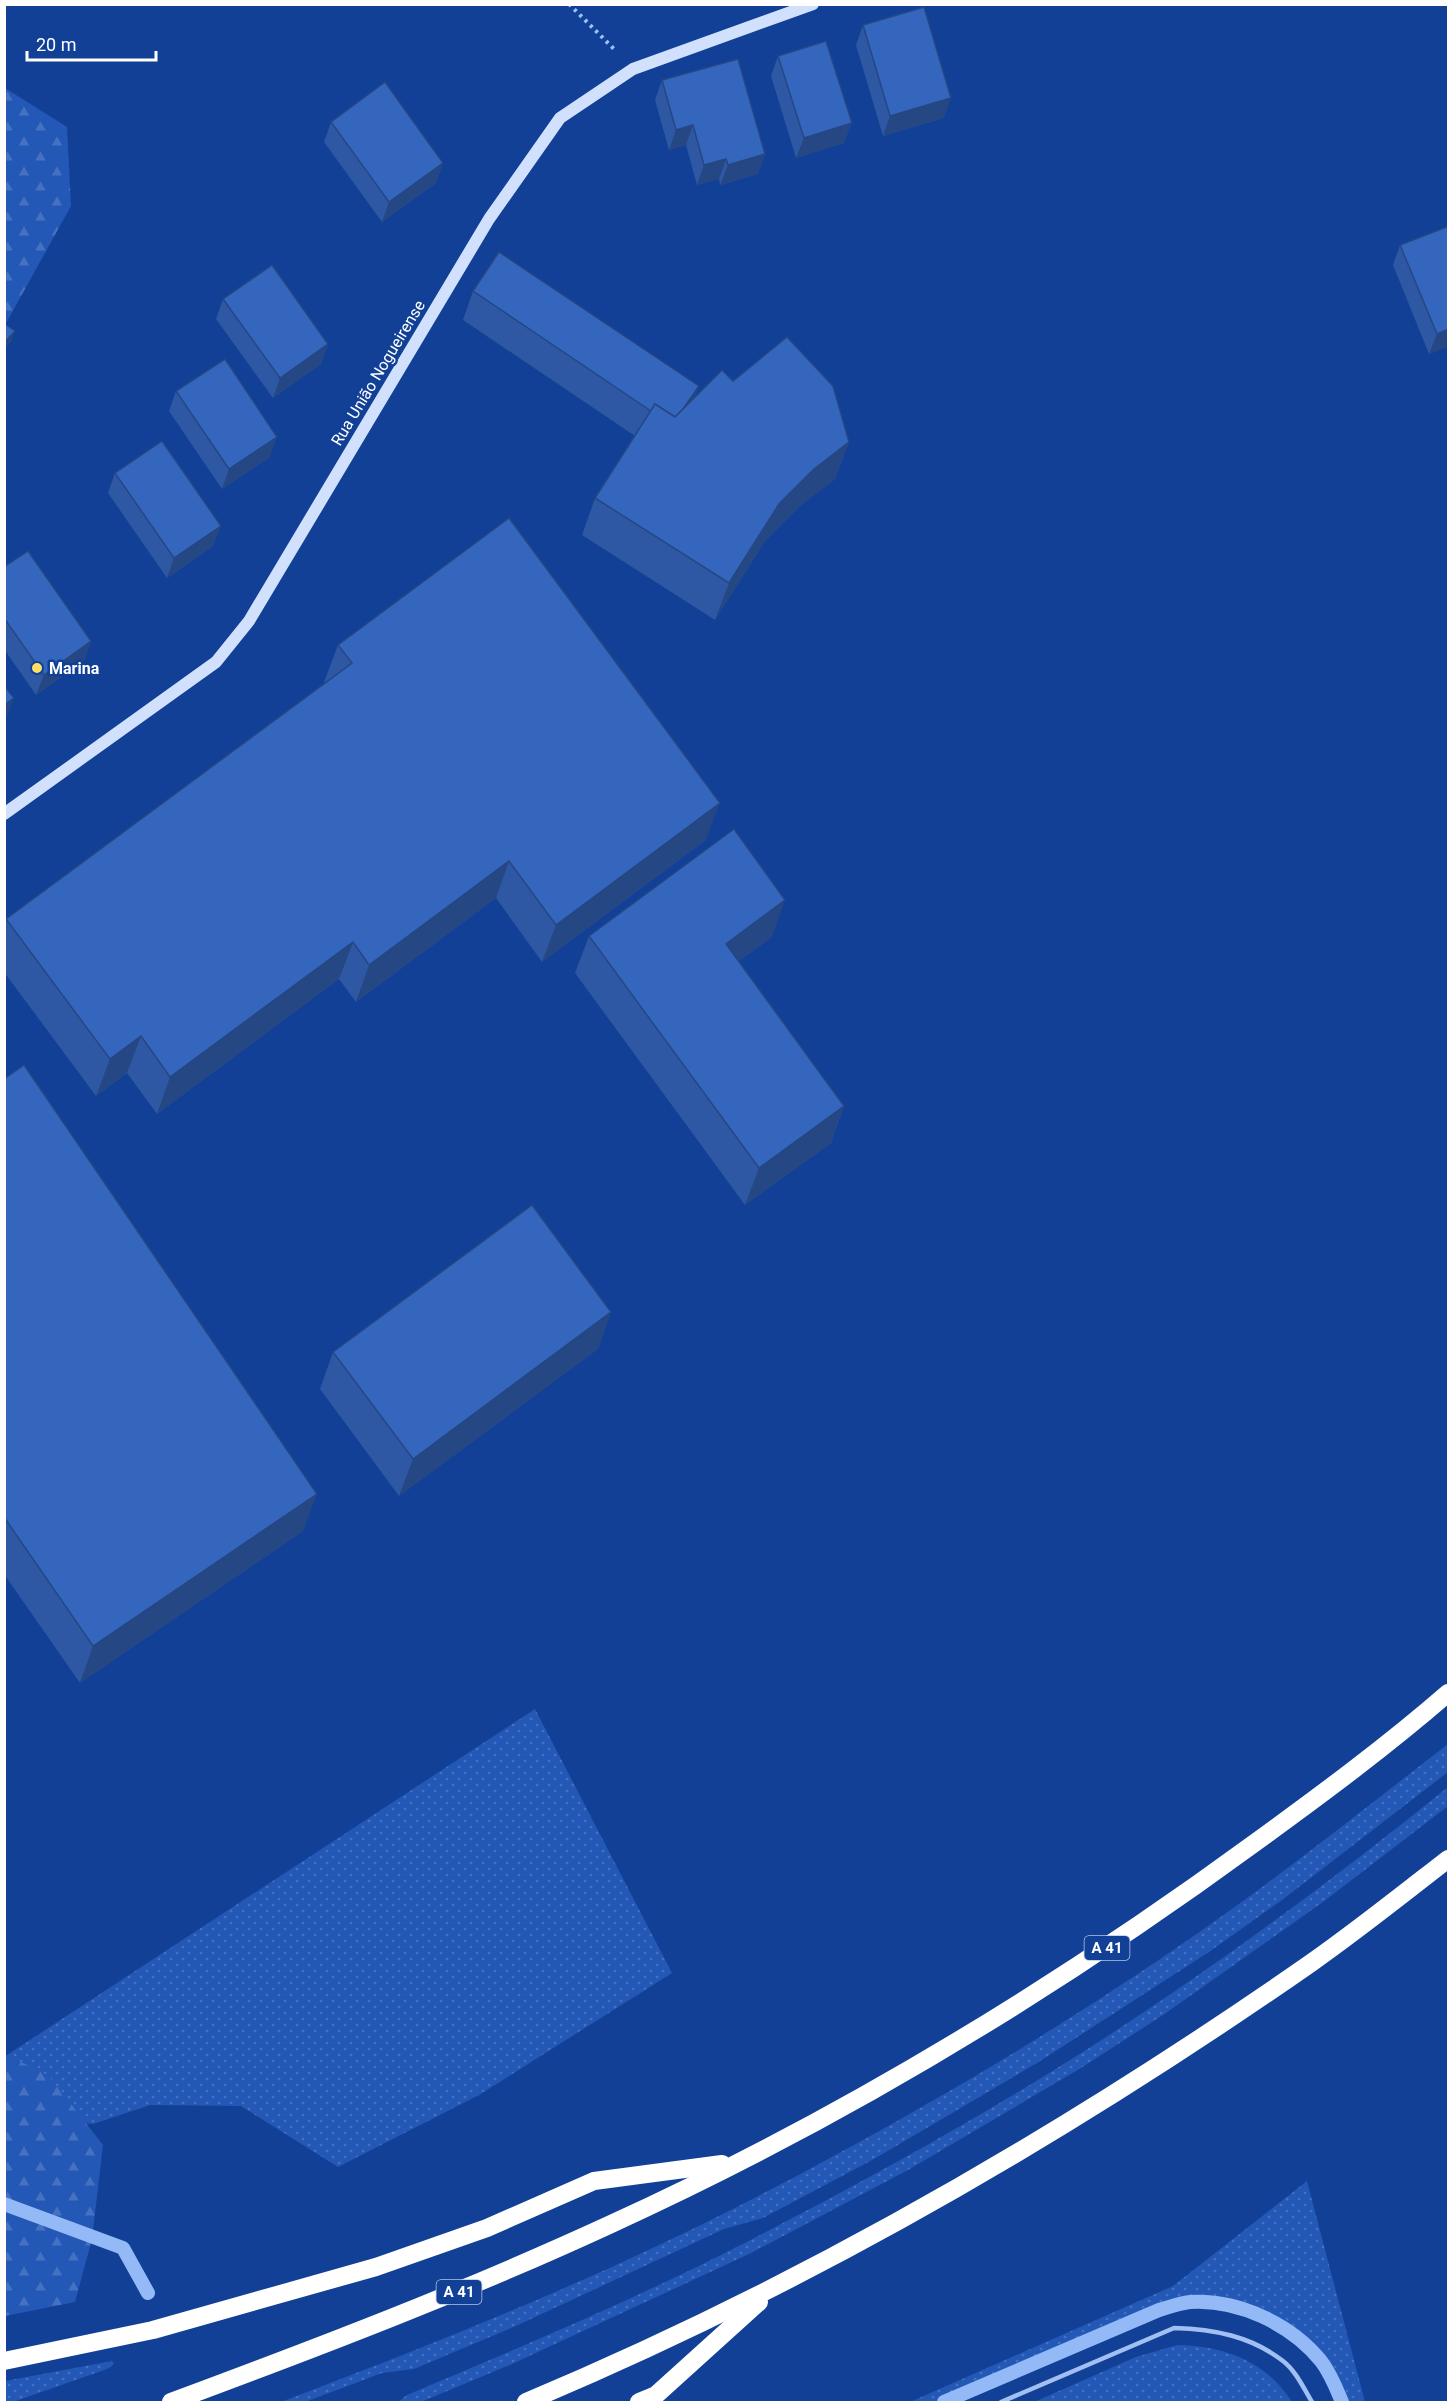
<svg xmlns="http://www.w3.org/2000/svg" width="1453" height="2407" viewBox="0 0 1453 2407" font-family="Roboto,sans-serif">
	<defs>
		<pattern id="grass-dots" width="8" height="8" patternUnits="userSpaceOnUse" patternTransform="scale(1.5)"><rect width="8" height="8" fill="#2458b6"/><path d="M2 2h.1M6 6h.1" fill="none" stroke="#4571c1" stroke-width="1.8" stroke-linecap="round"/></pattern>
		<pattern id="forest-firs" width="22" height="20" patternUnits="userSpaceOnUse" patternTransform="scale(1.5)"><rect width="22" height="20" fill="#2458b6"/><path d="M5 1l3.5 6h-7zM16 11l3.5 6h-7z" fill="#4571c1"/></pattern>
	</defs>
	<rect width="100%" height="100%" fill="#114096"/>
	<!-- grass -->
	<g fill="url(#grass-dots)">
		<polygon points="535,1709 672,1973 479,2095 338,2167 241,2106 150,2105 93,2124 60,2121 4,2057"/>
		<path d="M1448,1744V1772L1282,1900L1209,1952L1037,2063L874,2159L763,2218L724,2229L518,2325L414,2369L382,2373L305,2402H281C436,2343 587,2283 735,2208C917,2115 1096,2009 1261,1888C1324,1841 1386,1792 1448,1744Z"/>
		<path d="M1448,1787V1806L1323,1902L1166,2013L1081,2068L908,2170L749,2254L512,2364L421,2402H398L407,2395C516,2349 624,2304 729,2251C868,2180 1006,2104 1135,2018C1243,1946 1347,1869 1448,1787Z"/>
		<path d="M1307,2181L1365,2402H1342C1336,2388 1331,2374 1321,2361C1291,2324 1238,2299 1190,2302C1180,2303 1169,2307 1159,2310L944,2402H910L1173,2286Z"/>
		<path d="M1177,2345C1224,2346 1266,2361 1292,2402H1034L1136,2357Z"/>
		<polygon points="112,2361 114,2364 107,2369 13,2402 5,2402 5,2381"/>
	</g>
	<!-- forest -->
	<g fill="url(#forest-firs)">
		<polygon points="5,88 67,127 71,206 5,325"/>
		<polygon points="5,2054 49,2076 103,2145 92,2239 75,2302 5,2316"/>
	</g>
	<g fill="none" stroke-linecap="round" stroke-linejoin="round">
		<!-- stream -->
		<g stroke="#93b9f7" stroke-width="14">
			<polyline points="4,2204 123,2248 148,2293"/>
			<path d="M944,2402L1159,2310C1169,2307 1180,2303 1190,2302C1238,2299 1291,2324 1321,2361C1331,2374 1336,2388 1342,2402"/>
		</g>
		<!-- path -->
		<polyline stroke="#a2bff3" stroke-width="4" stroke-dasharray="3 4.5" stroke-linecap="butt" points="569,4 614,49"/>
		<!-- lane -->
		<path stroke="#a2bff3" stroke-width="4.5" d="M1001,2402L1174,2328C1213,2329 1251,2336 1283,2361C1296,2371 1304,2389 1312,2402"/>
		<!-- secondary -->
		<polyline stroke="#d1e0fd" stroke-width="12" points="4,814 216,662 249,621 489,219 560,118 633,69 813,4"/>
		<!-- highway -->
		<g stroke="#fff" stroke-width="18">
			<polyline points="4,2361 153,2330 376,2267 487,2228 594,2181 722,2164"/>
			<path d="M171,2402C319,2347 466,2291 609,2225C837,2121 1054,1990 1256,1842C1322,1794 1387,1746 1448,1693"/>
			<path d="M526,2402C803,2286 1064,2135 1311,1963C1358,1930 1403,1894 1448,1859"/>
			<polyline points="639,2402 656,2395 759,2302"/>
		</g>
	</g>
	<!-- wall -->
	<g fill="#2e58a3">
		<polygon points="863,25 944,118 883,136 856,45"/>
		<polygon points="778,56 844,143 796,158 771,76"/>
		<polygon points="662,80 765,154 758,174 720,185 719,179 697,185 686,145 669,150 655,100"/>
		<polygon points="331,122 443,163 436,183 382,222 324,142"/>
		<polygon points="1400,245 1449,346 1429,354 1393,265"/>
		<polygon points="473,291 695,397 733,381 849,442 835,479 800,506 765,541 715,620 582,535 595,498 635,436 463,320"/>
		<polygon points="223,299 328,344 321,364 273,398 216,319"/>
		<polygon points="176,391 270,457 222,489 169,411"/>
		<polygon points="115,473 213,546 167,578 108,493"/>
		<polygon points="4,567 91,641 84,661 36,695 4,649"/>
		<polygon points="338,645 706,840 542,962 496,898 356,1002 339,979 157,1114 127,1073 96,1096 4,972 4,924 6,919 325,683 324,682"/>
		<polygon points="589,936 772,937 739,961 844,1106 831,1143 745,1205 575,973"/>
		<polygon points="4,1079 303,1531 80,1683 4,1574"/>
		<polygon points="611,1312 598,1349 399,1496 320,1389 333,1352"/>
	</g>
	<!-- shaded-wall -->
	<g fill="#254784">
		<polygon points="951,98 944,118 883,136 890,116"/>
		<polygon points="852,123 844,143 796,158 804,138"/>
		<polygon points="693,125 686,145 669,150 676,130"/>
		<polygon points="765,154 758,174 720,185 728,165"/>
		<polygon points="726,159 719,179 697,185 704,165"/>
		<polygon points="443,163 436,183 382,222 389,202"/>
		<polygon points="1449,329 1449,346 1429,354 1437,334"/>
		<polygon points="15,331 11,342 4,349 4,343"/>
		<polygon points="328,344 321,364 273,398 280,378"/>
		<polygon points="699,386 688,415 672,425"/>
		<polygon points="277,437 270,457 222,489 229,469"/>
		<polygon points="849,442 835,479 800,506 765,541 715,620 729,583 779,504 814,469"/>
		<polygon points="221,526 213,546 167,578 174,558"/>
		<polygon points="91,641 84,661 36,695 44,675"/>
		<polygon points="14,698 6,718 4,720 4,705"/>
		<polygon points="720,803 706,840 542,962 556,925"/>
		<polygon points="509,861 496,898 356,1002 369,965"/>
		<polygon points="785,900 772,937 712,981 726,944"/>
		<polygon points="353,942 339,979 157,1114 170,1077"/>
		<polygon points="141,1036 127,1073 96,1096 110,1059"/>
		<polygon points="844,1106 831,1143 745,1205 759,1168"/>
		<polygon points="611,1312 598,1349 399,1496 413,1459"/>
		<polygon points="317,1494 303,1531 80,1683 93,1646"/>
	</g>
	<!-- building -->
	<g fill="#3566bd" stroke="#254784" stroke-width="1.5">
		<polygon points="924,7 951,98 890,116 863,25"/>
		<polygon points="826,41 852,123 804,138 778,56"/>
		<polygon points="738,59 765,154 728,165 726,159 704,165 693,125 676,130 662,80"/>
		<polygon points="385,82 443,163 389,202 331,122"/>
		<polygon points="1449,226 1449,329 1437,334 1400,245"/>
		<polygon points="499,252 699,386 683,409 675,417 655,404 651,411 473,291"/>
		<polygon points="272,265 328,344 280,378 223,299"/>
		<polygon points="4,323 15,331 4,343"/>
		<polygon points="787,337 833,386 849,442 814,469 779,504 729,583 595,498 655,404 675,417 722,370 733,381"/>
		<polygon points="225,359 277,437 229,469 176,391"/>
		<polygon points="162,441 221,526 174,558 115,473"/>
		<polygon points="509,518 720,803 556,925 509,861 369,965 353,942 170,1077 141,1036 110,1059 6,919 352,663 338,645"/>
		<polygon points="28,551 91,641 44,675 4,618 4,567"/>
		<polygon points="4,686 14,698 4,705"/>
		<polygon points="734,829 785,900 726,944 844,1106 759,1168 589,936"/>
		<polygon points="24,1065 317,1494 93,1646 4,1517 4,1079"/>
		<polygon points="532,1205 611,1312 413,1459 333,1352"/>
	</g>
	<!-- markers -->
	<circle fill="#ffe064" stroke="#114096" stroke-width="2" cx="37" cy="668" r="6"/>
	<g text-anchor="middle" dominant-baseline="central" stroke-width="5" stroke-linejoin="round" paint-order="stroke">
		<!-- shield labels -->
		<g fill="#114096" stroke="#b8c6e0" stroke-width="1.5">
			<rect x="1084.5" y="1936" width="45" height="24" rx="4.5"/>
			<rect x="436.5" y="2280" width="45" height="24" rx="4.5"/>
		</g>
		<g font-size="15" font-weight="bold" fill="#fff">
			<text x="1107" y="1948">A 41</text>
			<text x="459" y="2292">A 41</text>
		</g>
		<!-- street labels -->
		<g font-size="16" fill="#fff" stroke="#114096">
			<text transform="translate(378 373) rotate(-59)">Rua União Nogueirense</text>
		</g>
		<!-- poi labels -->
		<g font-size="16" font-weight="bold" fill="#fff" stroke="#114096" text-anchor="start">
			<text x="49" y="668">Marina</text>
		</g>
	</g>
	<!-- border -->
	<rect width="1453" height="2407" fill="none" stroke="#ffffff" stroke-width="12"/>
	<!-- scale -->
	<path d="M27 51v9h129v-9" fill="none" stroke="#ffffff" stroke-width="3"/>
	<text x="36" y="51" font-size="18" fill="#ffffff" stroke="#114096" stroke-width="4.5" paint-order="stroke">20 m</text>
</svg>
